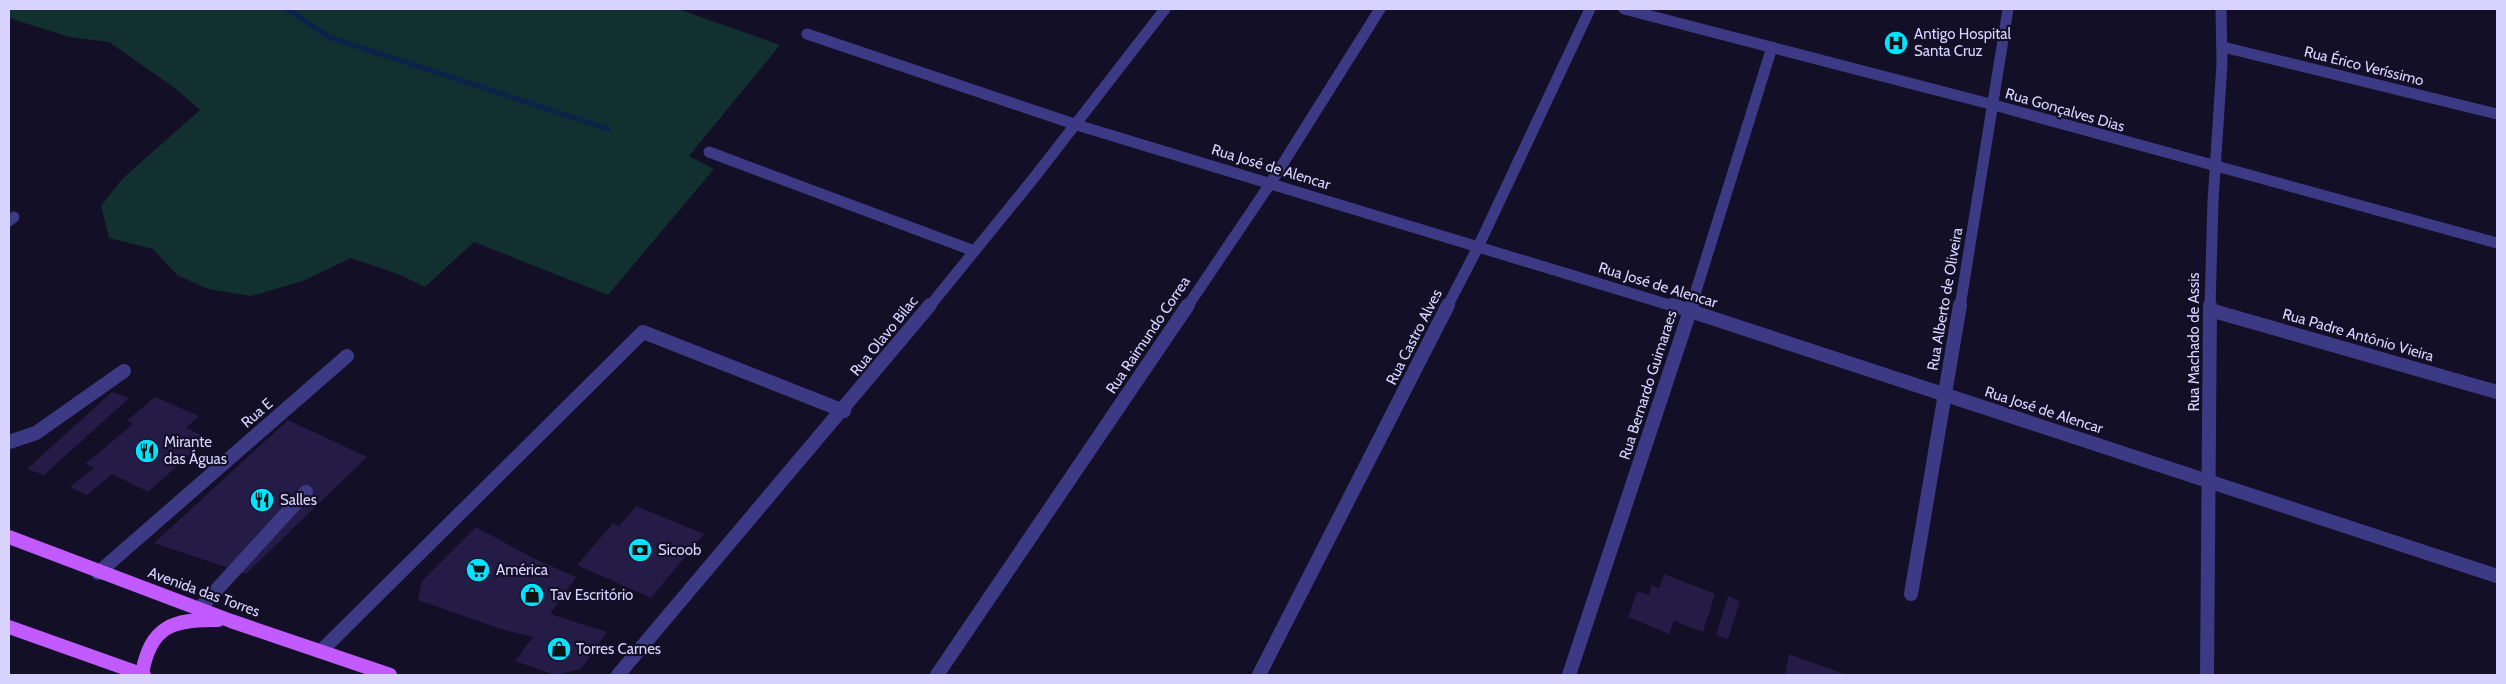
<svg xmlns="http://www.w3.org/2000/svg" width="2506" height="684" viewBox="0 0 2506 684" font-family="Cabin,sans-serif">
	<rect width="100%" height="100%" fill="#130f26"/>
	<!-- green -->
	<polygon fill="#12302f" points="9,9 678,9 780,45 689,156 714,169 608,295 474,242 425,287 398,274 351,258 303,281 251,296 208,289 177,275 153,249 109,238 101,206 122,179 200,110 176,89 109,42 69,37 9,18"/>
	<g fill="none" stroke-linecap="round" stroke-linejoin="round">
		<!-- stream -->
		<polyline stroke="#0c2248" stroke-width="5.5" points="287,9 329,37 608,129"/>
	</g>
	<!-- building -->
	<g fill="#241b47">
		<polygon points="112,392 129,398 44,475 27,469"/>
		<polygon points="155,397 199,416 186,428 209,438 148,492 112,474 87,495 70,487 94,468 85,464 133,424 127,421"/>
		<polygon points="288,420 367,457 246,574 154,543"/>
		<polygon points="636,506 704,534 651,598 577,565 613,523 619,526"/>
		<polygon points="476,527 533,558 576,577 550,614 607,632 581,669 555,675 515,661 533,637 504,630 418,600 422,581"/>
		<polygon points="1664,574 1715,594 1703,632 1674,621 1669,634 1628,617 1637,591 1649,595 1652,585 1659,588"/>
		<polygon points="1728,596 1740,601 1728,639 1716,635"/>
		<polygon points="1789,654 1844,674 1844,675 1785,675"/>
	</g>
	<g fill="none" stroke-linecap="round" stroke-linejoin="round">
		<!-- minor-far1 -->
		<g stroke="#3d3a85" stroke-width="11">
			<polyline points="1624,9 1994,105 2497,243"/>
			<polyline points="807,34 1077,125 1676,307"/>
			<polyline points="2223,47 2497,114"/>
			<polyline points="709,152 974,251"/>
			<polyline points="9,221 14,217"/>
			<polyline points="929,307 1033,179 1165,9"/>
			<polyline points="1187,307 1270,184 1380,9"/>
			<polyline points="1447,307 1478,247 1590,9"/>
			<polyline points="1691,307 1772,47"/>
			<polyline points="1960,307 2008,9"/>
			<polyline points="2210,307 2213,201 2222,64 2221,9"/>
		</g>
		<!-- minor -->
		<g stroke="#3d3a85" stroke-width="14">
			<polyline points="1672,305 2497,576"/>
			<polyline points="2210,310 2497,392"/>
			<polyline points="9,442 36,433 124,371"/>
			<polyline points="98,573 347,356"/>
			<polyline points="1911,594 1960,305"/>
			<polyline points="199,609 306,492"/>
			<polyline points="321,651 643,332 844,411"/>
			<polyline points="618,675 930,305"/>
			<polyline points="937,675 1188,305"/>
			<polyline points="1259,675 1448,305"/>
			<polyline points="1569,675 1692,305"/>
			<polyline points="2207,675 2210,305"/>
		</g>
		<!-- major -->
		<g stroke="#c25bff" stroke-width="14">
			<polyline points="9,537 231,621 390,675"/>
			<polyline points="9,627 144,675"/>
			<path d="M142,674C150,626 173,619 218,620"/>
		</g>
	</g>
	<!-- icons -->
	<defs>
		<g id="hospital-disc" transform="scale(1.25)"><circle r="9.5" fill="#00e5ff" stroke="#130f26"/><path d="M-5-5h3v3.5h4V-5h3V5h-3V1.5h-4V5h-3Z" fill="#111"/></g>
		<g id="restaurant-disc" transform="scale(1.25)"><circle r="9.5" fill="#00e5ff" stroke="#130f26"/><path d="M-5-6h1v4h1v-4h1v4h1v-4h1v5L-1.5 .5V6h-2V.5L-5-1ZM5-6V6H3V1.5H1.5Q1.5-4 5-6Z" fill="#111"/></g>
		<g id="bank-disc" transform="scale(1.25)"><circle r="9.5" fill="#00e5ff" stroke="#130f26"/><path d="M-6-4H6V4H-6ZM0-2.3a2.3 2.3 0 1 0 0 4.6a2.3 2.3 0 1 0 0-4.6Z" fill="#111"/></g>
		<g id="supermarket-disc" transform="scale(1.25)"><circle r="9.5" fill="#00e5ff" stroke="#130f26"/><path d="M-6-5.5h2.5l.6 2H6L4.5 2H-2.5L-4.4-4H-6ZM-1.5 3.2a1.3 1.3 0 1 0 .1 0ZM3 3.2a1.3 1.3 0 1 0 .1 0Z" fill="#111"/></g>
		<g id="shop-disc" transform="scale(1.25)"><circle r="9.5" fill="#00e5ff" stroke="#130f26"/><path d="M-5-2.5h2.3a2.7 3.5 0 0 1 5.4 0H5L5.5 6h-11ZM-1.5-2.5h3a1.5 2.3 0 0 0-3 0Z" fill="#111"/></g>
	</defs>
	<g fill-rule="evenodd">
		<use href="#hospital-disc" x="1896" y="43"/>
		<use href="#restaurant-disc" x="147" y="451"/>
		<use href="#restaurant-disc" x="262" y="500"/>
		<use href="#bank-disc" x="640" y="550"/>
		<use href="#supermarket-disc" x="478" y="570"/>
		<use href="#shop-disc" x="532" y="595"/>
		<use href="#shop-disc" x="559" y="649"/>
	</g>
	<g text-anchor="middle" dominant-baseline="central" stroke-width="4.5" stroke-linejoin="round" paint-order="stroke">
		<!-- poi labels -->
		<g font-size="15" fill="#d9d4ff" stroke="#130f26" text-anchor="start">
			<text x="1914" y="34">Antigo Hospital<tspan x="1914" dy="17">Santa Cruz</tspan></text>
			<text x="164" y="442">Mirante<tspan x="164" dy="17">das Águas</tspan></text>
			<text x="280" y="500">Salles</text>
			<text x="658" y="550">Sicoob</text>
			<text x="496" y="570">América</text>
			<text x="550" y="595">Tav Escritório</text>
			<text x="576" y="649">Torres Carnes</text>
		</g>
		<!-- street labels -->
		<g font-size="15" fill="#d9d4ff" stroke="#130f26">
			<text transform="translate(2364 66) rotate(14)">Rua Érico Veríssimo</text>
			<text transform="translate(2065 110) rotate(16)">Rua Gonçalves Dias</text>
			<text transform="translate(1271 167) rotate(17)">Rua José de Alencar</text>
			<text transform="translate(1658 285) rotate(17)">Rua José de Alencar</text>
			<text transform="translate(1945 299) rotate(-80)">Rua Alberto de Oliveira</text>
			<text transform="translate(1148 335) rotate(-56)">Rua Raimundo Correa</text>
			<text transform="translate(2358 335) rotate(16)">Rua Padre Antônio Vieira</text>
			<text transform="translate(884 336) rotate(-51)">Rua Olavo Bilac</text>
			<text transform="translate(1414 337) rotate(-63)">Rua Castro Alves</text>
			<text transform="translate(2194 342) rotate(-90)">Rua Machado de Assis</text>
			<text transform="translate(1648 385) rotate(-72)">Rua Bernardo Guimaraes</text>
			<text transform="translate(2044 410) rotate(18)">Rua José de Alencar</text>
			<text transform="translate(257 413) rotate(-41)">Rua E</text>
			<text transform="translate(204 592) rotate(20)">Avenida das Torres</text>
		</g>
	</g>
	<!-- border -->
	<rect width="2506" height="684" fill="none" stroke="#d9d4ff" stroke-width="20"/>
</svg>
